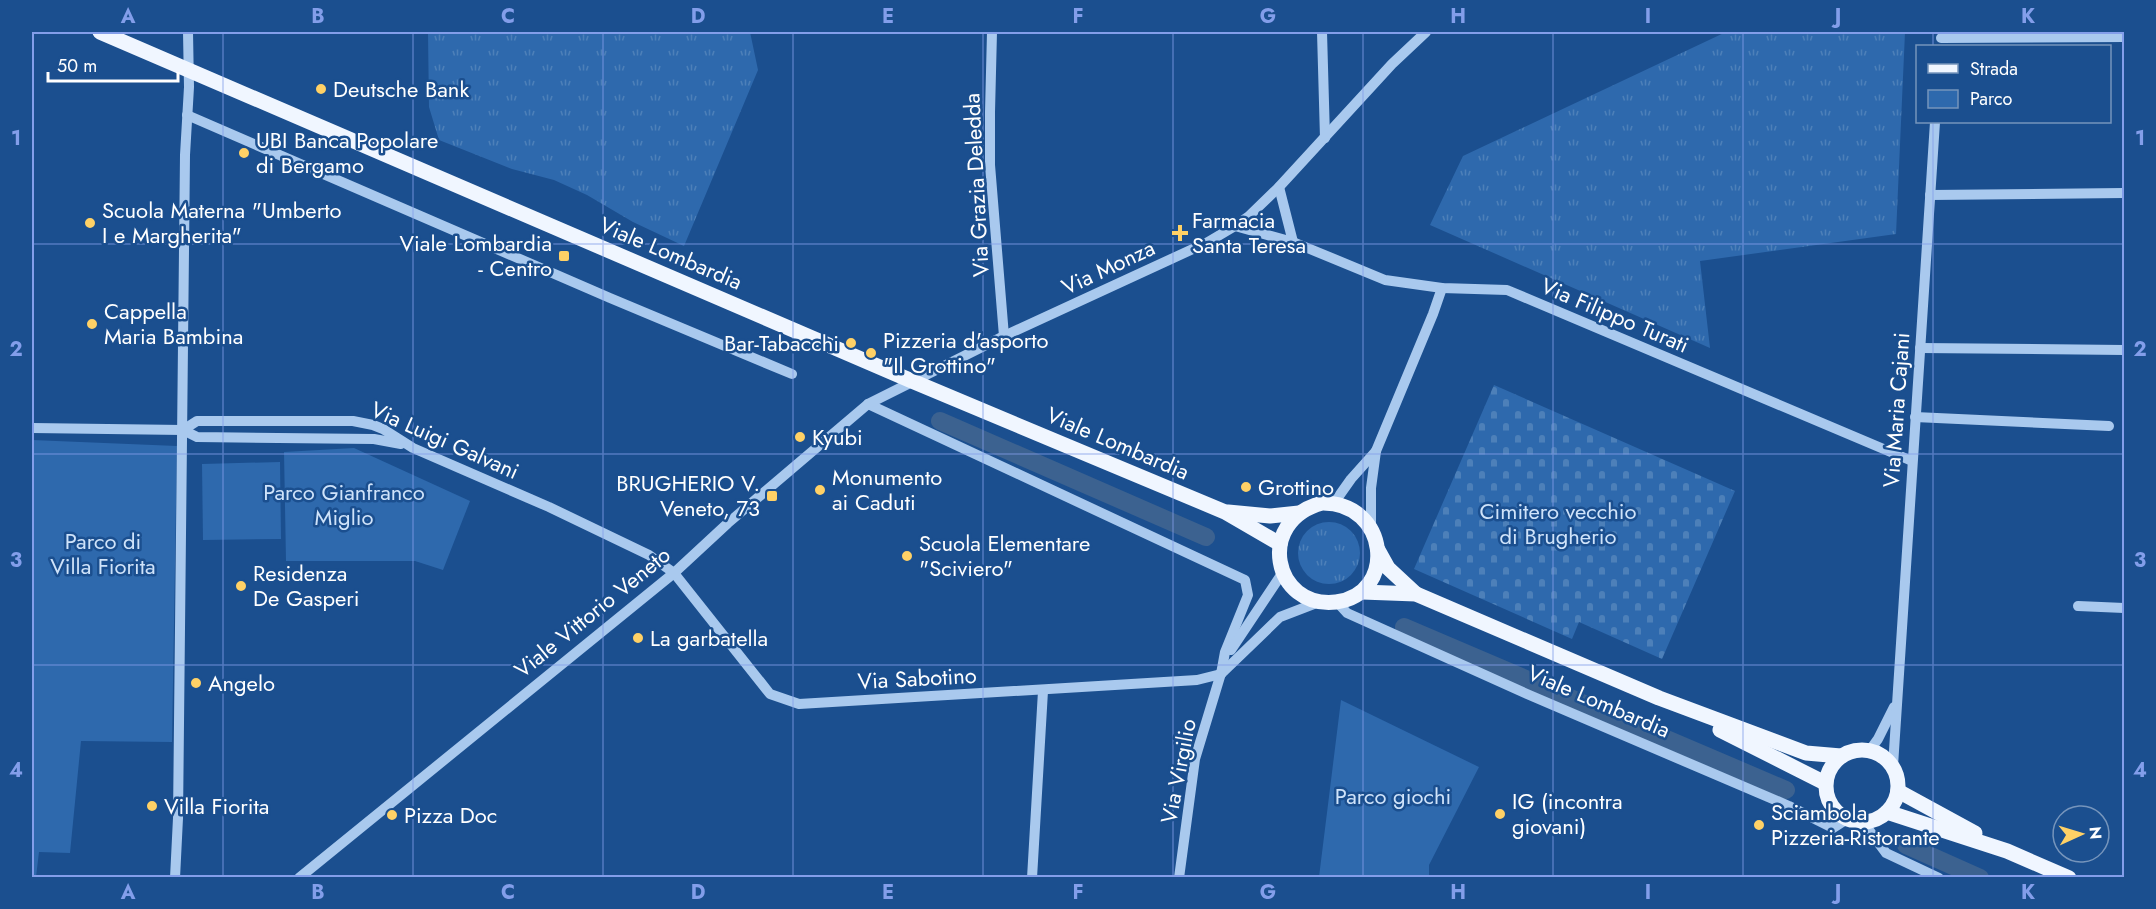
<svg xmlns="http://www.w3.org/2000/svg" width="2156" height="909" viewBox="0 0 2156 909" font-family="Jost,sans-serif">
	<defs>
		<pattern id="grass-tufts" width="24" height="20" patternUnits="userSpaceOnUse" patternTransform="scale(1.5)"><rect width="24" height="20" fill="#2e69ad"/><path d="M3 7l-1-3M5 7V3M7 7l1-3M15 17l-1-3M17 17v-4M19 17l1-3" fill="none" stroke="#4d80b9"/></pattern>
		<pattern id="cemetery-stones" width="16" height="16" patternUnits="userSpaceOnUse" patternTransform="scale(1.5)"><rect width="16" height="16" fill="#2e69ad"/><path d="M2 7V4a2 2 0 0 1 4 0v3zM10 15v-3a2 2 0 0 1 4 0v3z" fill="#4d80b9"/></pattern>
	</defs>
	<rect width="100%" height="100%" fill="#1b4f8f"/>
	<!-- grass -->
	<g fill="url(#grass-tufts)">
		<polygon points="428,32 750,32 758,70 684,246 633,222 587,195 554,180 512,169 439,140 429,107"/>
		<polygon points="1726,32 1905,32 1896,234 1700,261 1710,348 1430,225 1463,156"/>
		<circle cx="1329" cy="553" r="31"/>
	</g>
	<!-- cemetery -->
	<polygon fill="url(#cemetery-stones)" points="1494,385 1735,491 1662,659 1579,622 1572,639 1414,569"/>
	<!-- park -->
	<g fill="#2e69ad">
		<polygon points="32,440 177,446 172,742 81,741 70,853 39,852 36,877 32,878"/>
		<polygon points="354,448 470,501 443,570 415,561 286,561 284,452"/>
		<polygon points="280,462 281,539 203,540 202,464"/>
		<polygon points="1341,700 1479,767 1429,865 1429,877 1319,877"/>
	</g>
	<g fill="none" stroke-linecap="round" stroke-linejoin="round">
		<!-- canal -->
		<g stroke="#3c6290" stroke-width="18">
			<polyline points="940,421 1206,537"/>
			<polyline points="1404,627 1786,790"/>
			<polyline points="1906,845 1980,878"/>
		</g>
		<!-- minor -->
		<g stroke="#a9c9ee" stroke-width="10">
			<polyline points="992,32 990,112 990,165 1004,336"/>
			<polyline points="1322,32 1325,138"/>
			<polyline points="1941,38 2124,37"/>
			<polyline points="187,115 610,298 792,374"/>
			<polyline points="1279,187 1293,242"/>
			<polyline points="1930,195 2124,193"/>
			<polyline points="1235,226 1293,242 1385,280 1442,288 1507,290 1912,461"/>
			<polyline points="1920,348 2124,350"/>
			<polyline points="868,404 1245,580 1248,595 1225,652 1221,674"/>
			<polyline points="1915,417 2109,426"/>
			<polyline points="32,428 183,430 197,437 374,439 401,444"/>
			<polyline points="183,430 197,421 353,421 373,425 383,429 413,448 549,507 649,555 674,573 770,694 799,704 1197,680 1221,674 1280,617 1319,602"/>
			<polyline points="1334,503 1351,479 1376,451"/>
			<polyline points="1371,526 1371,488 1376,451 1433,314 1442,288"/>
			<polyline points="1337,602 1347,613 1527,694 1789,806 1833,828 1847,819"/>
			<polyline points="2078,606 2124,608"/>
			<polyline points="1231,650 1283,572"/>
			<polyline points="1870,750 1878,739 1894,707"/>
			<polyline points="1893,766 1935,122"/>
			<polyline points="1863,822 1886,853 1939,878"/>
			<polyline points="175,878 178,818 185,155 189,87 188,32"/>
			<polyline points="299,878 674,573 728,523 868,404 1004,336 1208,242 1235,226 1249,216 1279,187 1392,64 1426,32"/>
			<polyline points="1032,878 1043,691"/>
			<polyline points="1179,878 1195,759 1222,670"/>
		</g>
		<!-- major -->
		<g stroke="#f0f6ff" stroke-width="15">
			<polyline points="100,32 912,381 1225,512 1280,544"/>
			<path d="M1322,503C1389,502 1398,594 1336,602C1273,609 1255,521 1322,503Z"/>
			<polyline points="1228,512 1270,516 1299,513"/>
			<polyline points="1378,550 1388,568 1416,594"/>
			<polyline points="1362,592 1416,594 1659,698 1806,753 1841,756"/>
			<polyline points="1720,730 1825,783"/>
			<circle cx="1862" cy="786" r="36"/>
			<polyline points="1898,791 1975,833"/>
			<polyline points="1887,812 2007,851 2069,878"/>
		</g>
	</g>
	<!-- grid -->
	<path fill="none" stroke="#839eea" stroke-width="1.5" stroke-opacity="0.55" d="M223,32V878M413,32V878M603,32V878M793,32V878M983,32V878M1173,32V878M1363,32V878M1553,32V878M1743,32V878M1933,32V46M1933,122V878M32,244H2124M32,454H2124M32,665H2124"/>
	<!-- markers -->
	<g fill="#ffd166" stroke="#1b4f8f" stroke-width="2">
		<circle cx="321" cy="89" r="6"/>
		<circle cx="244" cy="153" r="6"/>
		<circle cx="90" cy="223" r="6"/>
		<path d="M1177 224h6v6h6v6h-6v6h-6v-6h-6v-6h6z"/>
		<rect x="558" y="250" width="12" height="12" rx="3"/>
		<circle cx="92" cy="324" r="6"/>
		<circle cx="851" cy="343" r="6"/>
		<circle cx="871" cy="353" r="6"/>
		<circle cx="800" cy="437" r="6"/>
		<circle cx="1246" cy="487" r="6"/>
		<circle cx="820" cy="490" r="6"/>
		<rect x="766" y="490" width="12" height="12" rx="3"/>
		<circle cx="907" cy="556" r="6"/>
		<circle cx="241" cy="586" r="6"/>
		<circle cx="638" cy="638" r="6"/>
		<circle cx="196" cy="683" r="6"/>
		<circle cx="152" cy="806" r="6"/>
		<circle cx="1500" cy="814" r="6"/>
		<circle cx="392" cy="815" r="6"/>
		<circle cx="1759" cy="825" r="6"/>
	</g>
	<g text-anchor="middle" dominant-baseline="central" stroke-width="5" stroke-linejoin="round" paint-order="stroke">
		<!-- poi labels -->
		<g font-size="22" fill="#fff" stroke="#1b4f8f" text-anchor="start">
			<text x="333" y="89">Deutsche Bank</text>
			<text x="256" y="140">UBI Banca Popolare<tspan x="256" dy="25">di Bergamo</tspan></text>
			<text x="102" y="210">Scuola Materna "Umberto<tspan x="102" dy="25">I e Margherita"</tspan></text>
			<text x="1192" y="220">Farmacia<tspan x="1192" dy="25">Santa Teresa</tspan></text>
			<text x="552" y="243" text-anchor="end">Viale Lombardia<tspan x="552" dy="25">- Centro</tspan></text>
			<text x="104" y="311">Cappella<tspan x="104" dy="25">Maria Bambina</tspan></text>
			<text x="883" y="340">Pizzeria d'asporto<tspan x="883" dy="25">"Il Grottino"</tspan></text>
			<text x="839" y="343" text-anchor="end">Bar-Tabacchi</text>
			<text x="812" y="437">Kyubi</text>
			<text x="832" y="477">Monumento<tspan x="832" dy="25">ai Caduti</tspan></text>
			<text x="760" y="483" text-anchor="end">BRUGHERIO V.<tspan x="760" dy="25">Veneto, 73</tspan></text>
			<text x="1258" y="487">Grottino</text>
			<text x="919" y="543">Scuola Elementare<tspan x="919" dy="25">"Sciviero"</tspan></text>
			<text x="253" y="573">Residenza<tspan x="253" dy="25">De Gasperi</tspan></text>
			<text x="650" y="638">La garbatella</text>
			<text x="208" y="683">Angelo</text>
			<text x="1512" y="801">IG (incontra<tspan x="1512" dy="25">giovani)</tspan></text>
			<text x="164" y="806">Villa Fiorita</text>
			<text x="1771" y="812">Sciambola<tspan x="1771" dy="25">Pizzeria-Ristorante</tspan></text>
			<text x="404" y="815">Pizza Doc</text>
		</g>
		<!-- street labels -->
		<g font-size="22" fill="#fff" stroke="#1b4f8f">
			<text transform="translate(976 185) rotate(-93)">Via Grazia Deledda</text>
			<text transform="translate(671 253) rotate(23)">Viale Lombardia</text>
			<text transform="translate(1108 267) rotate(-25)">Via Monza</text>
			<text transform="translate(1615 315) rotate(23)">Via Filippo Turati</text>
			<text transform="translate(1896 410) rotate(-86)">Via Maria Cajani</text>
			<text transform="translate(445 440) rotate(24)">Via Luigi Galvani</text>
			<text transform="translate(1118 443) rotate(23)">Viale Lombardia</text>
			<text transform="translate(592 612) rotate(-39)">Viale Vittorio Veneto</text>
			<text transform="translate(917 678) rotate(-3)">Via Sabotino</text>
			<text transform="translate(1599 701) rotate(23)">Viale Lombardia</text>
			<text transform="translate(1178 771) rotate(-79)">Via Virgilio</text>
		</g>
		<!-- park labels -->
		<g font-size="22" fill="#cfe3fa" stroke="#1b4f8f">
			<text x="344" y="492">Parco Gianfranco<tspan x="344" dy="25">Miglio</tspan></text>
			<text x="1558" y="511">Cimitero vecchio<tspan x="1558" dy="25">di Brugherio</tspan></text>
			<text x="103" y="541">Parco di<tspan x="103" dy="25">Villa Fiorita</tspan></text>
			<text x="1393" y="796">Parco giochi</text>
		</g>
	</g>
	<!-- border -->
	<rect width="2156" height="909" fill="none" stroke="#1b4f8f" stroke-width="66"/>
	<!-- legend -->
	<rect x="1916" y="45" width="195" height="78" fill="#1b4f8f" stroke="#7695bc" stroke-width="1.5"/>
	<rect x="1928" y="64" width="30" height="9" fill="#f0f6ff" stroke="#7695bc" stroke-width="1.5"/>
	<text x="1970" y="75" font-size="18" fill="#ffffff">Strada</text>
	<rect x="1928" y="90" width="30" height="18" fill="#2e69ad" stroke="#7695bc" stroke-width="1.5"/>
	<text x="1970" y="105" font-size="18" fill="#ffffff">Parco</text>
	<!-- north arrow -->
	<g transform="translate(2081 834) rotate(86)"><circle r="28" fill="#1b4f8f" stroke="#7695bc" stroke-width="1.5"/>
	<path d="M0-4.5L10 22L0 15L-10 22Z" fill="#ffd166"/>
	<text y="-9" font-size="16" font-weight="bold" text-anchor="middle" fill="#ffffff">N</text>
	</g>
	<!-- scale -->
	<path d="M48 72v9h130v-9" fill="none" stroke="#ffffff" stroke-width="3"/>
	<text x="57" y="72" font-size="18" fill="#ffffff" stroke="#1b4f8f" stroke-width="4.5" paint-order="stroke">50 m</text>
	<rect x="33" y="33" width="2090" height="843" fill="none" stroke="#839eea" stroke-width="2"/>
	<g font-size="20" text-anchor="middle" font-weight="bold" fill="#839eea">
		<text x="128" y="23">A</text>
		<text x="318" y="23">B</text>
		<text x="508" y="23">C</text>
		<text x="698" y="23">D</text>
		<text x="888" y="23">E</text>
		<text x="1078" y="23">F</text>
		<text x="1268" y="23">G</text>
		<text x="1458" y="23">H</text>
		<text x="1648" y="23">I</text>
		<text x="1838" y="23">J</text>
		<text x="2028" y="23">K</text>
		<text x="16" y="145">1</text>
		<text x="2140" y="145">1</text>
		<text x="16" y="356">2</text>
		<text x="2140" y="356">2</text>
		<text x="16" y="567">3</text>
		<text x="2140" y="567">3</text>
		<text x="16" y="777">4</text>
		<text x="2140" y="777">4</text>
		<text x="128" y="899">A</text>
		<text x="318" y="899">B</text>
		<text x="508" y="899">C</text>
		<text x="698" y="899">D</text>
		<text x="888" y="899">E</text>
		<text x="1078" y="899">F</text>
		<text x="1268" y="899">G</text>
		<text x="1458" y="899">H</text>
		<text x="1648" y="899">I</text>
		<text x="1838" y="899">J</text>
		<text x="2028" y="899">K</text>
	</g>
</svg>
